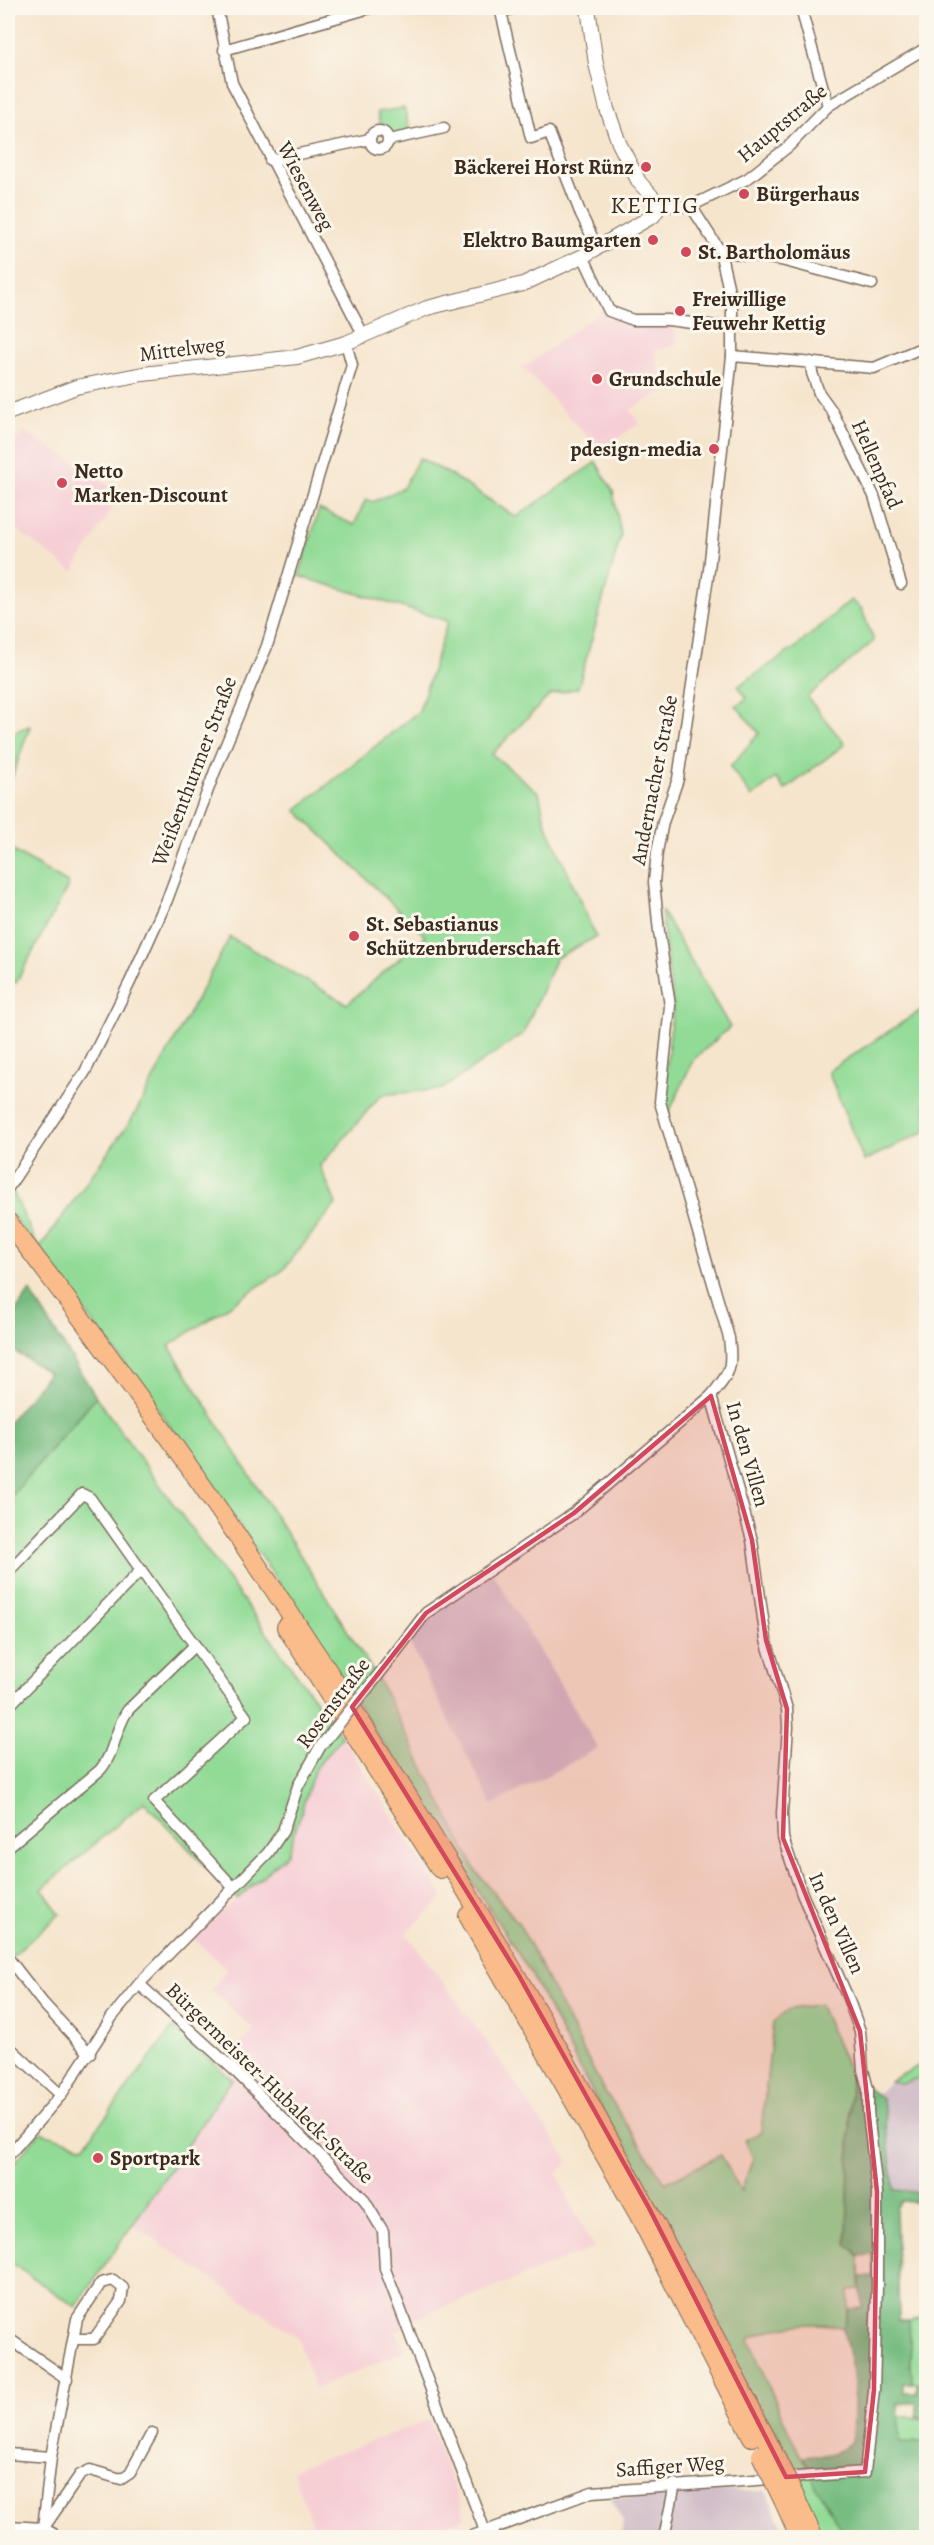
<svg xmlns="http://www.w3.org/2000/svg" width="934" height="2545" viewBox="0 0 934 2545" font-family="Alegreya,serif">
	<rect width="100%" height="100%" fill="#fbf7ec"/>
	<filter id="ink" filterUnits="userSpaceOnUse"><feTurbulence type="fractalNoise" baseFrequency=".0167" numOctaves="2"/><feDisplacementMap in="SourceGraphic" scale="12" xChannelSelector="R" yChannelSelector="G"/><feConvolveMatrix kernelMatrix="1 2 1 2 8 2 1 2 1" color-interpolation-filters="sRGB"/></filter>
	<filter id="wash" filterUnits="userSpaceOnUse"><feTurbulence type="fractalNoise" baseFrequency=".008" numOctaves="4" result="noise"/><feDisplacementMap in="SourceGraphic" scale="24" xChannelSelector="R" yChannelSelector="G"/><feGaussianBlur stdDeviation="1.35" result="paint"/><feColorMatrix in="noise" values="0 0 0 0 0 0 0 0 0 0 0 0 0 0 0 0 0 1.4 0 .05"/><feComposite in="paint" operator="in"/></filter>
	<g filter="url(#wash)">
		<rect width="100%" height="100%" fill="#f6e5cd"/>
		<!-- built -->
		<g fill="#f6cfd5">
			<polygon points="602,310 607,316 630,324 674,325 678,345 655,350 663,391 630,410 640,423 600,450 523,368"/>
			<polygon points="25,431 121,493 73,572 8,523 8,447"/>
			<polygon points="342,1737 444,1897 406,1933 480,2032 569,2162 557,2174 593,2248 415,2319 396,2332 405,2351 315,2389 297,2337 133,2225 232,2079 239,2066 230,2057 254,2030 211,1990 227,1969 193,1938 288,1853 315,1768"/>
			<polygon points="429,2420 465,2518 412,2537 317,2537 292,2470"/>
		</g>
		<!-- industrial -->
		<g fill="#d1bdc8">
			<polygon points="493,1573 598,1748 492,1805 408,1640 430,1615"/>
			<polygon points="926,2076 926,2193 894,2190 883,2100 876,2095 890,2081 902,2083"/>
			<polygon points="687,2490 766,2491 787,2537 621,2537 623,2521 609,2498"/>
		</g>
		<!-- green -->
		<g fill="#92db96" stroke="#66825a" stroke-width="1.5">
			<polygon points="404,108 410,131 394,135 381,126 377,112"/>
			<path d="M419,458L446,472L516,517L596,462L613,491L621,535L578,688L550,695L492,754L539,793L545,821L596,937L556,958L523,1034L442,1089L381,1095L320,1166L336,1204L283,1270L169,1346L379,1681L476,1871L519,1924L602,2087L665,2183L721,2155L741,2192L753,2158L745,2140L761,2132L773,2023L787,2010L819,2004L851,2075L847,2243L859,2256L860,2289L848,2290L849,2309L843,2328C818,2320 770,2325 749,2340L792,2439L846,2537H820L786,2466L530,1972L290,1599L149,1396L8,1210V1181L39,1249L132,1119L230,937L347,1004L425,936L296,810L419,711L448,621L299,576L319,509L354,525L366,499L373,502L403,488Z"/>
			<polygon points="851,600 861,608 874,641 807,697 845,744 785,790 776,778 752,797 730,767 759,733 736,706 747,698 738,686 796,647"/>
			<polygon points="30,726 9,786 8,734"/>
			<polygon points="8,848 69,884 16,983 8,978"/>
			<polygon points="661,910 730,1027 693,1060 668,1115 663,1100 673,1005"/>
			<polygon points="926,1007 926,1131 864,1161 828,1071"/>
			<polygon points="96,1397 342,1737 315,1768 288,1853 237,1899 144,1802 42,1889 60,1914 8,1960 8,1500"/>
			<polygon points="173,2027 232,2079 76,2307 8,2261 8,2170 41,2132 84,2146"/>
			<polygon points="926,2062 926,2076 902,2083 890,2081"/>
			<polygon points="926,2316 926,2383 912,2383 909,2320"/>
			<polygon points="898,2416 926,2419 926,2443 900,2442"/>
		</g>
		<!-- forest -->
		<g fill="#75bb7f" stroke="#58724e" stroke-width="1.5">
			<polygon points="30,1291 96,1397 8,1500 8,1423 49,1373 8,1347 8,1322"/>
			<polygon points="851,2075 883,2100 894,2190 926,2193 926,2203 901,2201 896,2208 899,2320 909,2320 912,2383 903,2383 903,2393 917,2393 917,2383 926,2383 926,2419 917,2416 917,2403 898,2403 900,2442 926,2443 926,2537 846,2537 817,2488 803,2456 833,2454 852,2442 854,2378 843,2328 849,2309 862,2308 860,2277 873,2276 873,2255 859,2256 847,2243"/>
		</g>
	</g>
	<g filter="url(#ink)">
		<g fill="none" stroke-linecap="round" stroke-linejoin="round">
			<!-- minor casing -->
			<g stroke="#7c6b5b" stroke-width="13">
				<g id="minor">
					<polyline points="217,8 232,83 364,336"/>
					<polyline points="515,8 501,12 531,138 549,132 580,212 597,247"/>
					<polyline points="803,8 803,16 828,106"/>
					<polyline points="224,50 370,8"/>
					<circle cx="379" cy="140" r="9"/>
					<polyline points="389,140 444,128"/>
					<polyline points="270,160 370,139"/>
					<polyline points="657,206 691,206 747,179 789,146 828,106 926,48"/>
					<polyline points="720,251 781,260 872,284"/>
					<polyline points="583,256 609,311 633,320 668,320 732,328"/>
					<polyline points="732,356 874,368 926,346"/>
					<polyline points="811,362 812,373 819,393 832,411 874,496 901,584"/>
					<polyline points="8,1188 85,1072 130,982 167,900 215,771 267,646 352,365 346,343"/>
					<polyline points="8,1572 82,1494 90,1498 141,1570"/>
					<path d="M376,1678L426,1613L574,1513L711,1396C730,1373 733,1368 729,1338L660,1102L670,1006L659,932L654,882L657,852L663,822L678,779L709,570L732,356V304L720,251L691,206"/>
					<polyline points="8,1707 141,1570 246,1717 154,1801 233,1887"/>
					<path d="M8,1847L100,1770C115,1753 115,1728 128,1710L195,1645"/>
					<polyline points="8,1958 43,2003 90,2054"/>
					<polyline points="139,1984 233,2069 363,2198 383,2231 385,2269 485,2531"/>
					<polyline points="8,2046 61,2095"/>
					<polyline points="8,2156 61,2095 112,2017 139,1984 268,1853 283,1831 298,1786 320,1747"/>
					<polyline points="8,2338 67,2379"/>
					<polyline points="8,2454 51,2457"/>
					<polyline points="8,2526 43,2528 61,2538"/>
					<polyline points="45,2526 80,2475 90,2470 121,2479 130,2473 152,2433"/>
					<polyline points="43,2528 51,2457 77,2319 101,2283 113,2280 123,2288 121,2301 94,2339 75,2339"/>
					<polyline points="467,2538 592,2492 865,2472 874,2390 877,2286 877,2192 868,2112 868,2089 863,2070 860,2031 848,1998 802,1894 783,1838 782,1813 788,1727 787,1709 766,1640 752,1540 711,1396"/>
					<polyline points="664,2538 675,2484"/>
				</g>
			</g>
			<!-- tertiary casing -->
			<g stroke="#7c6b5b" stroke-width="16">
				<polyline id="tertiary" points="8,413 76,387 143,374 297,357 346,343 427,308 523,284 583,256 653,216 657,210 656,201 639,182 619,143 607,109 596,64 588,8"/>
			</g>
			<!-- trunk casing -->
			<g stroke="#7c6b5b" stroke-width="20">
				<g id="trunk">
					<path d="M8,1222C305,1605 558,2017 773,2452"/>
					<polyline points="286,1627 440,1869"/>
					<polyline points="468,1916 637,2212 752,2437"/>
					<polyline points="796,2499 814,2538"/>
					<polyline points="783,2500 800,2538"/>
				</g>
			</g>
			<!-- minor -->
			<use href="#minor" stroke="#fff" stroke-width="10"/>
			<!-- tertiary -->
			<use href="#tertiary" stroke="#fff" stroke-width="14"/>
			<!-- trunk -->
			<use href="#trunk" stroke="#f9bc8a" stroke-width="18"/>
			<!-- minor-bridge casing -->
			<g stroke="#7c6b5b" stroke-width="13" stroke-linecap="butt">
				<polyline id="minor-bridge" points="320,1747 376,1678"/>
			</g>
			<!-- trunk-bridge casing -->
			<g stroke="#7c6b5b" stroke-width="20" stroke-linecap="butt">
				<g id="trunk-bridge">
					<polyline points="773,2452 796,2499"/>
					<polyline points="761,2455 783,2500"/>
				</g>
			</g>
			<!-- minor-bridge -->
			<use href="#minor-bridge" stroke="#fff" stroke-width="10"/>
			<!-- trunk-bridge -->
			<use href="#trunk-bridge" stroke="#f9bc8a" stroke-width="18"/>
		</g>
	</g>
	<!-- marked area -->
	<path fill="#d1495b" fill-opacity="0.2" stroke="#d1495b" stroke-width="4.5" stroke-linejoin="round" d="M711,1396L752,1540L766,1640L787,1709L783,1838L860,2031L877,2192L874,2390L865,2472L786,2477L649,2208L518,1974L352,1707L426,1613L574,1513Z"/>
	<!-- markers -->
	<g fill="#d1495b" stroke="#fbf7ec" stroke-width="2">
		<circle cx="646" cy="167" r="6"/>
		<circle cx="744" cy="194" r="6"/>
		<circle cx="653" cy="240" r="6"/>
		<circle cx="686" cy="252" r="6"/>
		<circle cx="680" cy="311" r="6"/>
		<circle cx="597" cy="379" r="6"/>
		<circle cx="714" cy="449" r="6"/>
		<circle cx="62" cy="483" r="6"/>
		<circle cx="354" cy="936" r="6"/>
		<circle cx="98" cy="2158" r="6"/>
	</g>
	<g text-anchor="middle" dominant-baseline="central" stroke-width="6" stroke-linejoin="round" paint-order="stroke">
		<!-- street labels -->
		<g font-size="21" fill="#3b2a1e" stroke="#fbf7ec">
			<text transform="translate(782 123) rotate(-40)">Hauptstraße</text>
			<text transform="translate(306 186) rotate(62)">Wiesenweg</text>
			<text transform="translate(182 349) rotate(-7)">Mittelweg</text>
			<text transform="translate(877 464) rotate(66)">Hellenpfad</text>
			<text transform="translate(194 771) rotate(-69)">Weißenthurmer Straße</text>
			<text transform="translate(654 780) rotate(-79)">Andernacher Straße</text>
			<text transform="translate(748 1454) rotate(74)">In den Villen</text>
			<text transform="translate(333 1703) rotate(-53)">Rosenstraße</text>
			<text transform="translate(837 1923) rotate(66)">In den Villen</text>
			<text transform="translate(270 2083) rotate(44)">Bürgermeister-Hubaleck-Straße</text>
			<text transform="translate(670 2466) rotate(-4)">Saffiger Weg</text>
		</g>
		<!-- poi labels -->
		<g font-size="21" font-weight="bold" fill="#3b2a1e" stroke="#fbf7ec" text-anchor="start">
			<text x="634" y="167" text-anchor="end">Bäckerei Horst Rünz</text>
			<text x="756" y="194">Bürgerhaus</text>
			<text x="641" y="240" text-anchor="end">Elektro Baumgarten</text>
			<text x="698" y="252">St. Bartholomäus</text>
			<text x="692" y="299">Freiwillige<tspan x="692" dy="24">Feuwehr Kettig</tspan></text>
			<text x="609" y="379">Grundschule</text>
			<text x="702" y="449" text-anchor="end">pdesign-media</text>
			<text x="74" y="471">Netto<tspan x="74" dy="24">Marken-Discount</tspan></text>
			<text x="366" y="924">St. Sebastianus<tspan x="366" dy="24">Schützenbruderschaft</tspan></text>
			<text x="110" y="2158">Sportpark</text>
		</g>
		<!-- quarter labels -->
		<g font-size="24" letter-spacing="1.5" fill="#3b2a1e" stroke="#fbf7ec">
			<text x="655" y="205">KETTIG</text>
		</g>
	</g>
	<!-- margin -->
	<rect width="934" height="2545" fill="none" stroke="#fbf7ec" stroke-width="30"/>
</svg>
